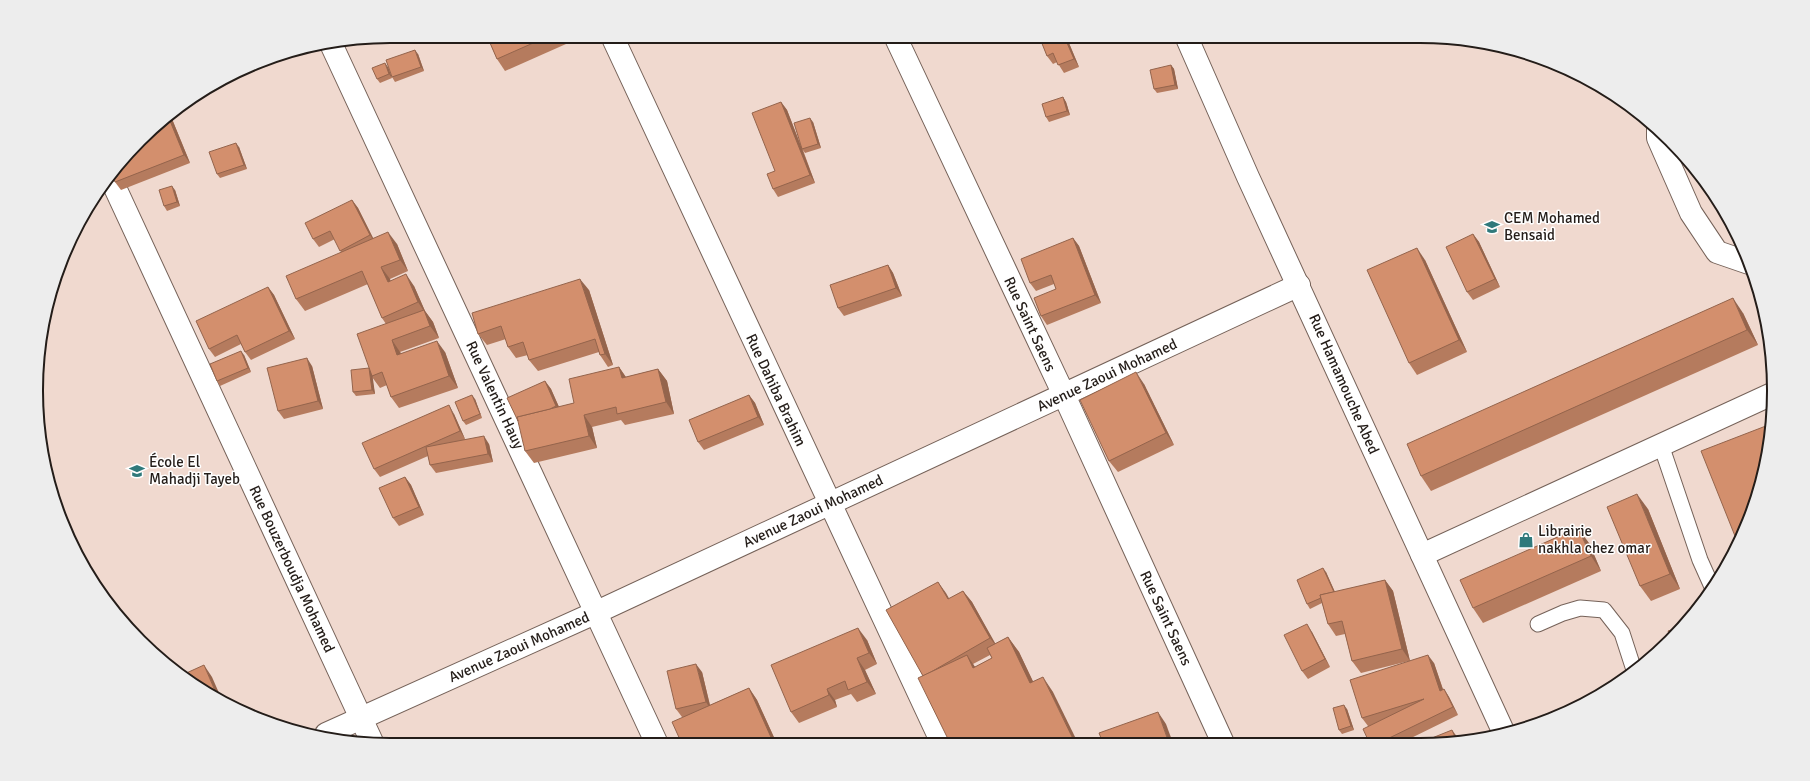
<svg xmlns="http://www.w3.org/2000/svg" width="1810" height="781" viewBox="0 0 1810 781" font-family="Signika,sans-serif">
	<rect width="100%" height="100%" fill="#f0d9cf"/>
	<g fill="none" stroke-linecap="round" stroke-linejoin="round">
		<!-- lane casing -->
		<g stroke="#756259" stroke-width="17">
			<g id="lane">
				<polyline points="1661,445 1700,560 1713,589"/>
				<polyline points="1538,624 1563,613 1580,608 1604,610 1622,633 1634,670"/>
			</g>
		</g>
		<!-- street casing -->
		<g stroke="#756259" stroke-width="24">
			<g id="street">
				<polyline points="612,36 942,743"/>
				<polyline points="895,36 1064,395 1223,743"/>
				<polyline points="332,46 657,744"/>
				<polyline points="1658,129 1658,138 1691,213 1717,252 1749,263"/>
				<polyline points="111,179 372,742"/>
				<polyline points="1422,555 1772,394"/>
				<polyline points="326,734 597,612 1299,285"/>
			</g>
		</g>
		<!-- secondary casing -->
		<g stroke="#756259" stroke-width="24">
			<polyline id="secondary" points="1186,36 1248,177 1503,731"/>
		</g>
		<!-- lane -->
		<use href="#lane" stroke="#fff" stroke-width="15"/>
		<!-- street -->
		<use href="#street" stroke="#fff" stroke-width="22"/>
		<!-- secondary -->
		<use href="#secondary" stroke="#fff" stroke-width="22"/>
	</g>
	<!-- wall -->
	<g fill="#b57b5e" fill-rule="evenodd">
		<polygon points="487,36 584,36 505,71 497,59"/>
		<polygon points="1039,36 1066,36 1079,67 1064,73 1057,62 1053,64 1047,56"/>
		<polygon points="418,54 424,71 395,82 392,77"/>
		<polygon points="1171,65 1174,69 1178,89 1157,93 1154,89"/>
		<polygon points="388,67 392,78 380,83 377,79"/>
		<polygon points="1063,97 1066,102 1070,115 1049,122 1046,117"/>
		<polygon points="781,102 787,110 801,146 813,122 821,148 805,153 803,150 815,183 778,197 773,189 775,171"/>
		<polygon points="172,119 190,163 121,190 115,182"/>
		<polygon points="239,147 247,169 220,178 217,174"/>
		<polygon points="175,190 180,206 167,211 164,206"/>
		<polygon points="352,200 358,208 373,238 397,244 408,271 390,279 390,281 414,286 425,311 433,322 439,338 400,352 401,353 445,352 458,388 399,408 391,397 387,385 380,388 372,377 375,394 356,396 353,392 369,368 386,324 382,318 368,284 305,311 296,299 341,252 335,239 319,247 313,239"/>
		<polygon points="1473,234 1479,242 1500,287 1473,300 1467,292"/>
		<polygon points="1073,238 1079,246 1101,303 1047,325 1041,316 1056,289 1054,284 1036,291 1030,283"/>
		<polygon points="1425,260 1467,352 1417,375 1409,363"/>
		<polygon points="888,265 893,273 902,296 844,316 838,308"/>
		<polygon points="268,287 274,295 295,339 251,360 245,352 241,344 215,357 209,349"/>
		<polygon points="589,290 613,365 608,367 600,355 599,352 538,371 529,360 528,355 516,358 508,347 506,339 487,345 478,334"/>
		<polygon points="1743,313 1758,345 1431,491 1421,476"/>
		<polygon points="244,355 251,372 220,386 217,381"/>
		<polygon points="312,366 323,409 284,419 278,411"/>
		<polygon points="619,367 626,377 658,369 667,381 674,414 625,425 621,420 592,427 597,448 534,463 525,451 545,381 551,389 559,407 574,403"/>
		<polygon points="1144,384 1174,445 1118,472 1109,461"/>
		<polygon points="749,395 755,403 764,425 704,450 698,442"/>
		<polygon points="475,399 482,418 466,425 463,421"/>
		<polygon points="454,414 465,439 489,444 493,462 436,473 430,465 428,456 380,477 374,469"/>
		<polygon points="405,477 411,485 424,515 399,526 393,518"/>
		<polygon points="1648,509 1680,589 1651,601 1640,586"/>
		<polygon points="1589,543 1601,571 1483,623 1473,608"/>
		<polygon points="1326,572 1335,592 1385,580 1393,591 1410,661 1434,663 1443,689 1444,689 1449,697 1458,715 1403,742 1369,742 1368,726 1362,718 1409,661 1361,673 1352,661 1345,634 1336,636 1328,624 1322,603 1310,609 1307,604"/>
		<path d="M938,582L949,599L963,591L972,602L995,644L1008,637L1019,652L1033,682L1053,692L923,676ZM990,655L992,658L975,667L973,664Z"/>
		<polygon points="1312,632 1330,667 1308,679 1302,671"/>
		<polygon points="867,640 877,664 865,670 876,694 857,702 851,694 835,700 837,707 799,723 791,712"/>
		<polygon points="702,672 710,705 749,688 757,700 777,744 682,744 684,717 682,717 676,709"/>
		<polygon points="1347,709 1354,730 1342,734 1339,730"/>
	</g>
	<!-- shaded-wall -->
	<g fill="#94644c">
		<polygon points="1064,36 1066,36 1079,67 1074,59"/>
		<polygon points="415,50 418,54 424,71 421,67"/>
		<polygon points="385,63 388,67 392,78 389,74"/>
		<polygon points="1171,65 1174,69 1178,89 1175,85"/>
		<polygon points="1063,97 1066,102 1070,115 1067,111"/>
		<polygon points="781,102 787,110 815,183 810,175"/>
		<polygon points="169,115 172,119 190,163 184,155 168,116"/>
		<polygon points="810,118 813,122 821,148 818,144"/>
		<polygon points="236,143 239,147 247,169 244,165"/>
		<polygon points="172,186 175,190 180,206 177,202"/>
		<polygon points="352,200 358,208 376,244 370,235"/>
		<polygon points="388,232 397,244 408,271 400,260"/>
		<polygon points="1473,234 1479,242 1500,287 1495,279"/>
		<polygon points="1073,238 1079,246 1101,303 1095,295"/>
		<polygon points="1417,248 1425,260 1467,352 1459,340"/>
		<polygon points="888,265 893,273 902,296 896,288"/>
		<polygon points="381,267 390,279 396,294 388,282"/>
		<polygon points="406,274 414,286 425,311 433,322 439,338 430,326 425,313 418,302"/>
		<polygon points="580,279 589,290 613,365 605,354"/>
		<polygon points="268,287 274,295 295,339 289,331"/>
		<polygon points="1733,298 1743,313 1758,345 1747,330"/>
		<polygon points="392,340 400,352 406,366 397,355"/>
		<polygon points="437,341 445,352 458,388 449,376"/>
		<polygon points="241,351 244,355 251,372 248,368"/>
		<polygon points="307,358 312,366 323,409 318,401"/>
		<polygon points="619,367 627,379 622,378"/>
		<polygon points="369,368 372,372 375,394 372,390"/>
		<polygon points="658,369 667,381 674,414 666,402"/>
		<polygon points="1136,372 1144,384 1174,445 1166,433"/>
		<polygon points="545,381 551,389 562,414 556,406"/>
		<polygon points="472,395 475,399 482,418 480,414"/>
		<polygon points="749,395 755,403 764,425 758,417"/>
		<polygon points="449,405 454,414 465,439 460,431"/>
		<polygon points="584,415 592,427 597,448 589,436"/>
		<polygon points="484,436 489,444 493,462 488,454"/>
		<polygon points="405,477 411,485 424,515 419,507"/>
		<polygon points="1637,494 1648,509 1680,589 1670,574"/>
		<polygon points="1578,528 1589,543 1601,571 1591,556"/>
		<polygon points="1323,568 1326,572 1337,597 1334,592"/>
		<polygon points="1385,580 1393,591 1410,661 1402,649"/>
		<polygon points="938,582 946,593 956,611 948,599"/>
		<polygon points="963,591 972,602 999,650 990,638"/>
		<polygon points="1307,624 1312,632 1330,667 1325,659"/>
		<polygon points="858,628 867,640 877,664 869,653"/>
		<polygon points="1008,637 1019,652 1041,698 1030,683"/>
		<polygon points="967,655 977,670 973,668"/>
		<polygon points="1428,655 1434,663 1446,699 1440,691"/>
		<polygon points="857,658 865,670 876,694 867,682"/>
		<polygon points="696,664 702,672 711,710 706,702"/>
		<polygon points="204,665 212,677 223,702 219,700"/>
		<polygon points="1043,677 1053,692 1078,743 1075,743"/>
		<polygon points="749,688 757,700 777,744 774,744"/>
		<polygon points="827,689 835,700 837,707 829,695"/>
		<polygon points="1444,689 1449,697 1458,715 1453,707"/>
		<polygon points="1344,705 1347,709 1354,730 1351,726"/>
		<polygon points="1158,712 1166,724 1173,743 1169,743"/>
		<polygon points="1452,730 1458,738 1459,742 1457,742"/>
	</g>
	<!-- building -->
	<g fill="#d38f6d" stroke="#94644c">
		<polygon points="487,36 549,36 497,59"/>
		<polygon points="1039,36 1064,36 1074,59 1058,65 1053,53 1047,56"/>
		<polygon points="415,50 421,67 392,77 386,60"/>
		<polygon points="385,63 389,74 377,79 372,68"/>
		<polygon points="1171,65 1175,85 1154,89 1150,70"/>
		<polygon points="1063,97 1067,111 1046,117 1042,104"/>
		<polygon points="781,102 810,175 773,189 767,174 775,171 752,113"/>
		<polygon points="168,116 184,155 115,182 113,177 157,124"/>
		<polygon points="810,118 818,144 802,149 794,123"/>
		<polygon points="236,143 244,165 217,174 209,152"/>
		<polygon points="172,186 177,202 164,206 159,190"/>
		<polygon points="352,200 370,235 340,251 330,231 313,239 305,223"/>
		<polygon points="388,232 400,260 381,267 388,282 406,274 418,302 382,318 362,271 296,299 286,276"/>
		<polygon points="1473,234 1495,279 1467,292 1446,247"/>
		<polygon points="1073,238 1095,295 1041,316 1034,298 1056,289 1051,275 1030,283 1021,259"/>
		<polygon points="1417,248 1459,340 1409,363 1367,270"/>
		<polygon points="888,265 896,288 838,308 830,285"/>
		<polygon points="580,279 605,354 600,355 595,339 529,360 523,342 508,347 501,326 478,334 472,313"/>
		<polygon points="268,287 289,331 245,352 237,335 209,349 196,321"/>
		<polygon points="1733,298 1747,330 1421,476 1407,444"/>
		<polygon points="424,310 430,326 392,340 397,355 437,341 449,376 391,397 382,372 372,376 357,334"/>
		<polygon points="241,351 248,368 217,381 210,364"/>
		<polygon points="307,358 318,401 278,411 267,368"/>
		<polygon points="619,367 622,378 658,369 666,402 617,414 616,407 584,415 589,436 525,451 517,417 574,403 569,379"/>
		<polygon points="369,368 372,390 353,392 351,370"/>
		<polygon points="1136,372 1166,433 1109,461 1080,400"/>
		<polygon points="545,381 556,406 550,409 517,417 518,421 507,398"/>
		<polygon points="472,395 480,414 463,421 455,402"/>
		<polygon points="749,395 758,417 698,442 689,420"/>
		<polygon points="449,405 460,431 374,469 362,443"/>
		<polygon points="1771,424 1771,437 1755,505 1737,541 1701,451"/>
		<polygon points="484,436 488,454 430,465 426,447"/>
		<polygon points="405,477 419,507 393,518 379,488"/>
		<polygon points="1637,494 1670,574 1640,586 1607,507"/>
		<polygon points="1578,528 1591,556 1473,608 1460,580"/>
		<polygon points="1323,568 1334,592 1320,595 1321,598 1307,604 1297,580"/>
		<polygon points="1385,580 1402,649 1352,661 1342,621 1328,624 1320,595"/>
		<polygon points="938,582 948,599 963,591 990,638 931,672 923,676 886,610"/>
		<polygon points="1307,624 1325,659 1302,671 1284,635"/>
		<polygon points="1680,627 1671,637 1668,631"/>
		<polygon points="858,628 869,653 857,658 867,682 848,690 845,681 827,689 829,695 791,712 771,665"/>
		<polygon points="1008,637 1030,683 1043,677 1075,743 950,743 918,678 967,655 973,668 992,658 987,648"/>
		<polygon points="1428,655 1440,691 1444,689 1453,707 1381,742 1369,742 1363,729 1424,699 1362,718 1350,680"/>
		<polygon points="696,664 706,702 676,709 667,671"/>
		<polygon points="204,665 219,700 213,698 182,675"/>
		<polygon points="749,688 774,744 682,744 672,722"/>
		<polygon points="1344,705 1351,726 1339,730 1333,708"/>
		<polygon points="1158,712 1169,743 1103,743 1099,733"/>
		<polygon points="1452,730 1457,742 1422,742"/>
	</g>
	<!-- icons -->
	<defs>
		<g id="school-bare" transform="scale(1.2)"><path d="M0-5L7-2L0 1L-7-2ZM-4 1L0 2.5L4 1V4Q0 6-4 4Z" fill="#30797b" stroke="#fff" stroke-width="2.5" paint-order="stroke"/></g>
		<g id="shop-bare" transform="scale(1.2)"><path d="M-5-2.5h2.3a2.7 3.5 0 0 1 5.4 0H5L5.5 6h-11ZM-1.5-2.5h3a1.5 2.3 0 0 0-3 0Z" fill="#30797b" stroke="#fff" stroke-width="2.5" paint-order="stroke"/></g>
	</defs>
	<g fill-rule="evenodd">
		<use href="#school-bare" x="1492" y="227"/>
		<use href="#school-bare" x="137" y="471"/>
		<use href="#shop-bare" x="1526" y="540"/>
	</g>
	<g text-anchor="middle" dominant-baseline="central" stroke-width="3" stroke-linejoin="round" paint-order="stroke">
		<!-- poi labels -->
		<g font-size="15" fill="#241d19" stroke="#fff" text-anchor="start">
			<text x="1504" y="218">CEM Mohamed<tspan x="1504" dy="17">Bensaid</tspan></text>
			<text x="149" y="462">École El<tspan x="149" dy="17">Mahadji Tayeb</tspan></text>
			<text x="1538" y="531">Librairie<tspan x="1538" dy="17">nakhla chez omar</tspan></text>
		</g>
		<!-- street labels -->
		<g font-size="15" fill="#241d19" stroke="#fff">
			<text transform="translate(1030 324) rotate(65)">Rue Saint Saens</text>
			<text transform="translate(1107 375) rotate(-25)">Avenue Zaoui Mohamed</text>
			<text transform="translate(1344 384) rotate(66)">Rue Hamamouche Abed</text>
			<text transform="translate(776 390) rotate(65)">Rue Dahiba Brahim</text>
			<text transform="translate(495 395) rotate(65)">Rue Valentin Hauy</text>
			<text transform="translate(813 511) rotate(-25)">Avenue Zaoui Mohamed</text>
			<text transform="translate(292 569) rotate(65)">Rue Bouzerboudja Mohamed</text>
			<text transform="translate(1166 618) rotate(65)">Rue Saint Saens</text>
			<text transform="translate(519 647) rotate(-24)">Avenue Zaoui Mohamed</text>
		</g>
	</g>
	<!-- crop -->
	<path d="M0 0H1810V781H0ZM390 43H1420A347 347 0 0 1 1767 390V391A347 347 0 0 1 1420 738H390A347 347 0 0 1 43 391V390A347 347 0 0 1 390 43Z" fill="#ededed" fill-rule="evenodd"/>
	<path fill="none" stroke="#241d19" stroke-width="2" d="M390 43H1420A347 347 0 0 1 1767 390V391A347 347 0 0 1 1420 738H390A347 347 0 0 1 43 391V390A347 347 0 0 1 390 43Z"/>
</svg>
